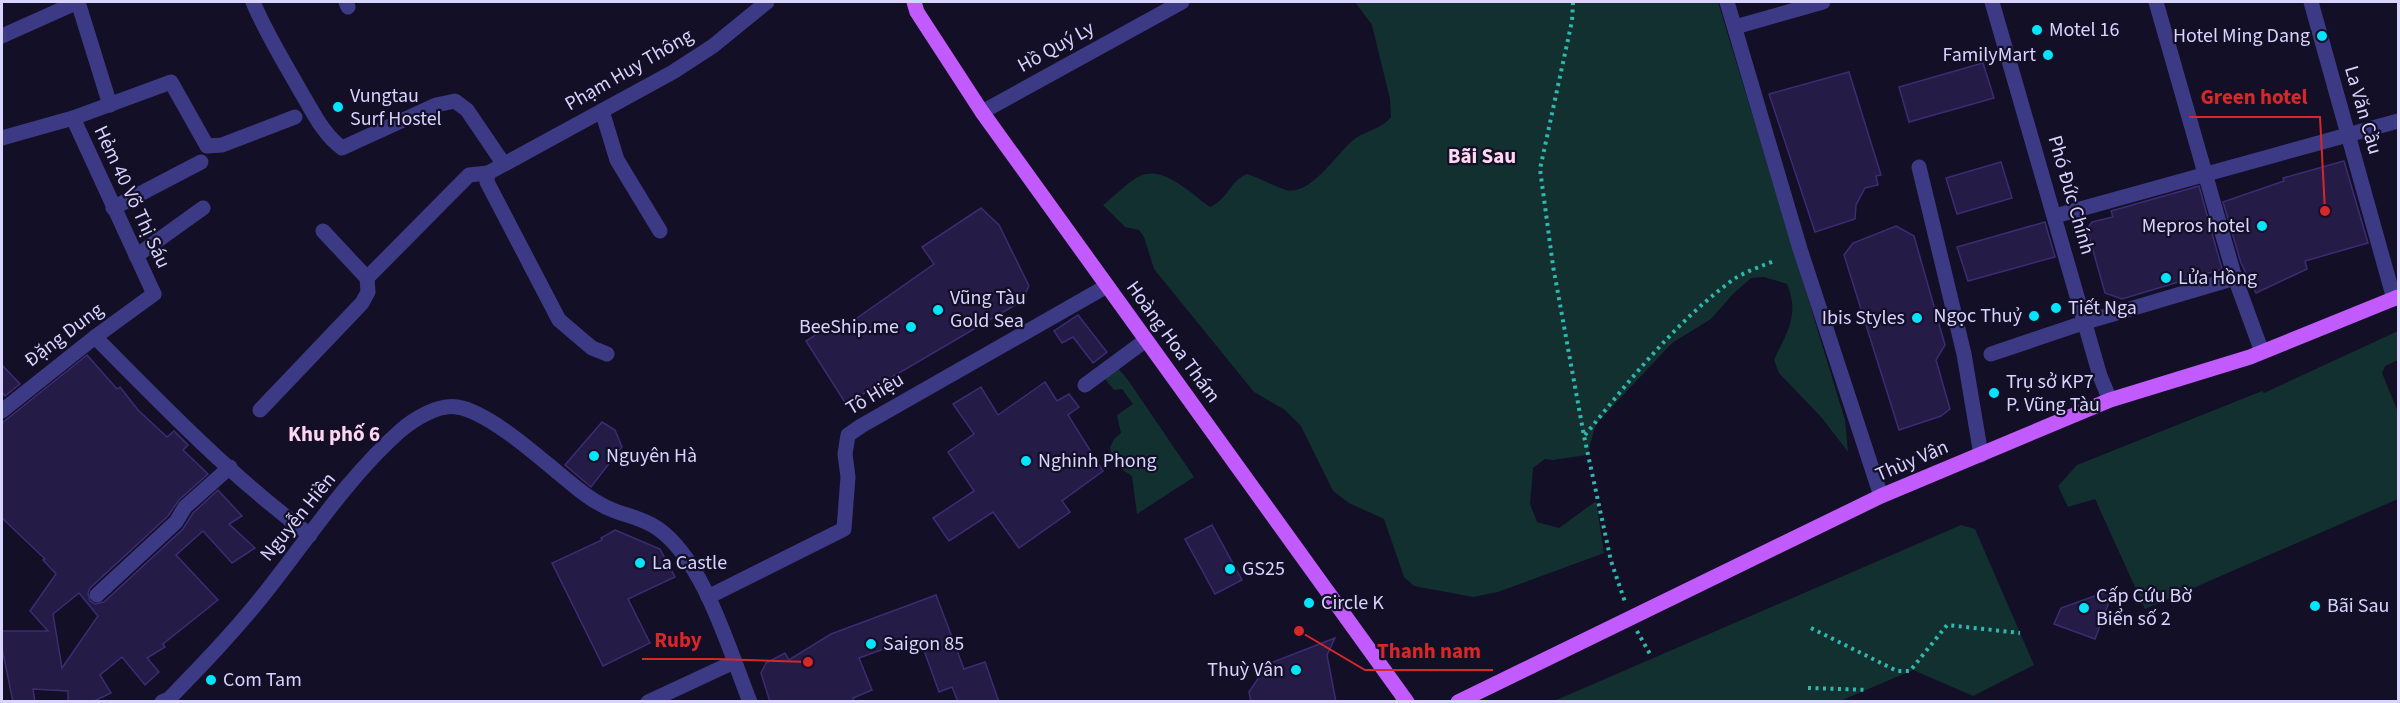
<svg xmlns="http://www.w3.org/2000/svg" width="2400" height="703" viewBox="0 0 2400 703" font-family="'Source Sans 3',sans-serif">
	<rect width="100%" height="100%" fill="#130f26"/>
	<!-- green -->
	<g fill="#12302f">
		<path d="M1355,2H1718L1845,420L1848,452L1822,418L1779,373L1774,360C1787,332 1800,315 1787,284L1764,277L1751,278L1733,294L1711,319L1672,343L1596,424L1587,455L1553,460L1545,459L1533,468L1530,504L1537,522L1559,528L1596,501L1604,553L1498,592L1473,597L1414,586L1404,577L1384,519L1349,503L1333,491L1301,426L1285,410L1254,392L1154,269L1144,237L1139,230L1125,227L1103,205C1115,196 1127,182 1140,176C1164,165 1192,195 1210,207C1228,199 1229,182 1247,174C1260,178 1273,186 1286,190C1310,196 1336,155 1352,141C1365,130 1381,130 1391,117L1390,99L1372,25Z"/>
		<polygon points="2398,331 2398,360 2385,366 2382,373 2398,412 2398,499 2145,609 2095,499 2068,507 2058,486 2077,465 2262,391 2264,393"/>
		<path d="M1117,367L1128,380L1194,477L1137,514L1132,476C1120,469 1113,462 1110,447L1115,438L1121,433L1117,415L1133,404L1122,389L1114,390L1105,379Z"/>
		<polygon points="1961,525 1975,529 2034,665 1973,696 1913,670 1840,701 1554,701"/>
	</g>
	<!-- building -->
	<g fill="#241b47" stroke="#3b2d73" stroke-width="1.5" fill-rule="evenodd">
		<polygon points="1983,63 1994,98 1909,122 1899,87"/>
		<polygon points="1849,72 1881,175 1876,176 1878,185 1865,188 1856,205 1855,219 1815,232 1769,94"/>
		<polygon points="2344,161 2368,243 2305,261 2307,269 2256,293 2241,263 2223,202 2284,181 2283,178"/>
		<polygon points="2001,162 2012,198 1957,214 1946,178"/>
		<polygon points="2199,186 2222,269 2122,299 2105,293 2087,229 2092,222 2113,217 2111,211"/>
		<polygon points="981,208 999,225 1029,286 1022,301 846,404 806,341 842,318 847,325 934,264 922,247"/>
		<polygon points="2045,222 2055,257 1968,281 1957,247"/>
		<polygon points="1896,226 1914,236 1945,345 1936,360 1950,409 1941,416 1899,430 1844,255 1853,243"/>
		<polygon points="1078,315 1107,352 1093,363 1073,337 1062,343 1054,331"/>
		<path d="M87,355L117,389L120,387L138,410L167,437L174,431L188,445L183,450L208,474L179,500L168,516L90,588L88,593L90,601L95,604L104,602L183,529L193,513L218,490L242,516L229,524L255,548L232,563L203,531L176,555L218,600L163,644L165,647L147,658L159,672L145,685L122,657L100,675L111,693L92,702H68V691L33,689L35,702H13L2,648V631H48L30,611L56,574L43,560L45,559L2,518V423ZM79,593L98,616L62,668L53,614Z"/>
		<polygon points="2,365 20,384 5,396 2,392"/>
		<polygon points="1045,382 1057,401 1069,394 1079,407 1068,415 1103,471 1062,501 1070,512 1019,548 993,512 949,541 933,518 974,491 948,452 974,434 953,404 981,387 998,415"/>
		<polygon points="602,422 615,430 622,447 591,487 565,465"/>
		<polygon points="1212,525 1242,580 1215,594 1185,539"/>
		<polygon points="615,530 660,549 675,577 628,599 650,643 603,666 552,563 602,540 601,538"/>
		<polygon points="2114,589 2095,639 2054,624 2061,608"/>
		<polygon points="936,595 964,669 985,662 999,702 958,702 952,687 939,692 921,642 913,645 911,639 859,658 872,690 853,698 854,702 770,702 761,673 766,663 785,653 789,660 831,634"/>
		<polygon points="1335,638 1327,655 1336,702 1251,702 1249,692 1268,664"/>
	</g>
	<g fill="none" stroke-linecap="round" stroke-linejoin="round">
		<!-- path -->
		<g stroke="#2fb8b0" stroke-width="4" stroke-dasharray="3 4.5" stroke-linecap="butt">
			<polyline points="1573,2 1572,21 1540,169 1553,266 1584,436 1611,561 1625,602"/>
			<path d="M1585,435C1630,380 1676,321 1734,279C1746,271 1763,266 1776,260"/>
			<polyline points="1811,628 1897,671 1910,671 1947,625 2020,633"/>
			<polyline points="1637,631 1650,654"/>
			<polyline points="1808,688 1868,690"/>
		</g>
		<!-- minor -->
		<g stroke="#3d3a85" stroke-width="15">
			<polyline points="78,2 110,105"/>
			<path d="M253,2C266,33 284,62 301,92C313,112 323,134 342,148L436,105L455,101L467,110L503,163"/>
			<polyline points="346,2 348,7"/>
			<polyline points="1727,2 1800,249 1881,496"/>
			<polyline points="1992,2 2100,376 2110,400"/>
			<polyline points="2156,2 2235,278 2262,352"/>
			<polyline points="2311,2 2394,299"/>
			<polyline points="1735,27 1823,2"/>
			<polyline points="2,36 78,2"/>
			<polyline points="602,111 617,160 660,231"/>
			<polyline points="982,112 1182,2"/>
			<polyline points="2,138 73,118 171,82 207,146 222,145 295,117"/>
			<polyline points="1919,167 1964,354 1981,455"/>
			<polyline points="113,208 201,162"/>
			<polyline points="2055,216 2398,121"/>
			<polyline points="136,256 203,208"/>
			<polyline points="367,278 469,175 488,173"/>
			<path d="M95,337C163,406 232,477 310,535"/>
			<polyline points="607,354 592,348 559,320 487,182 488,173 673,72 713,46 767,2"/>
			<polyline points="1991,354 2086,322 2235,278"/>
			<polyline points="1085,385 1146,340"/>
			<polyline points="260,410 362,303 368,292 367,278 323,231"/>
			<polyline points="2,411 95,337 154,294 73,118"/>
			<polyline points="97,595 176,522 185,507 230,467"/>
			<polyline points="708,597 844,529 848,477 845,454 848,435 861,426 1107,286"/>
			<path d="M162,702L169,699C201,666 232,634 261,598C306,542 346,479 400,431C414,419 438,404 457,407C491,412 545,463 573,485C586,496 599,505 615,511C629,516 644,519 657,528C704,560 729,650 750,702"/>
			<polyline points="648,702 734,662"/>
		</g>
		<!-- major -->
		<g stroke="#c25bff" stroke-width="15">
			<polyline points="914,2 917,12 982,112 1407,702"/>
			<polyline points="1458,702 1881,496 2110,400 2250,357 2398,297"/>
		</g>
	</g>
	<!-- markers -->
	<g fill="#00e5ff" stroke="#130f26" stroke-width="2">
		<circle cx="2037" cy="30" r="6"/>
		<circle cx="2322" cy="36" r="6"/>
		<circle cx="2048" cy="55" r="6"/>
		<circle cx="338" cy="107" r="6"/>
		<circle cx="2262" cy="226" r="6"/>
		<circle cx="2166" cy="278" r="6"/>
		<circle cx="2056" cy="308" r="6"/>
		<circle cx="938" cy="310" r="6"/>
		<circle cx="2034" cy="316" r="6"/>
		<circle cx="1917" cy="318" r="6"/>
		<circle cx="911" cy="327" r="6"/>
		<circle cx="1994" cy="393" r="6"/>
		<circle cx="594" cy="456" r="6"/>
		<circle cx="1026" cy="461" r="6"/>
		<circle cx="640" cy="563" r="6"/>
		<circle cx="1230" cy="569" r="6"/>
		<circle cx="1309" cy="603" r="6"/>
		<circle cx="2315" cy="606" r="6"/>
		<circle cx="2084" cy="608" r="6"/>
		<circle cx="871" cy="644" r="6"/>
		<circle cx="1296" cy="670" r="6"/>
		<circle cx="211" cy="680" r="6"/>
	</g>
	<g text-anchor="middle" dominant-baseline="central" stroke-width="4.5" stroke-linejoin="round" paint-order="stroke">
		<!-- poi labels -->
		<g font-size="20" fill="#d9d4ff" stroke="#130f26" text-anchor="start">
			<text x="2049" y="30">Motel 16</text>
			<text x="2310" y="36" text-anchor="end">Hotel Ming Dang</text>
			<text x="2036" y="55" text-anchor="end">FamilyMart</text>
			<text x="350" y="96">Vungtau<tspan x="350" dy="23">Surf Hostel</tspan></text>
			<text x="2250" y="226" text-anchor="end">Mepros hotel</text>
			<text x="2178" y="278">Lửa Hồng</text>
			<text x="950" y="298">Vũng Tàu<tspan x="950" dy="23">Gold Sea</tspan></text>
			<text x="2068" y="308">Tiết Nga</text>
			<text x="2022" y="316" text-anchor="end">Ngọc Thuỷ</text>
			<text x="1905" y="318" text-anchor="end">Ibis Styles</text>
			<text x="899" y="327" text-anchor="end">BeeShip.me</text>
			<text x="2006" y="382">Trụ sở KP7<tspan x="2006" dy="23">P. Vũng Tàu</tspan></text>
			<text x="606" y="456">Nguyên Hà</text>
			<text x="1038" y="461">Nghinh Phong</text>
			<text x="652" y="563">La Castle</text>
			<text x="1242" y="569">GS25</text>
			<text x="2096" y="596">Cấp Cứu Bờ<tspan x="2096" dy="23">Biển số 2</tspan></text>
			<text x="1321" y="603">Circle K</text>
			<text x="2327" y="606">Bãi Sau</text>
			<text x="883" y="644">Saigon 85</text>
			<text x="1284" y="670" text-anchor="end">Thuỳ Vân</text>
			<text x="223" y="680">Com Tam</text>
		</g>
		<!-- street labels -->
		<g font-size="20" fill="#d9d4ff" stroke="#130f26">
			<text transform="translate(1056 47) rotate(-29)">Hồ Quý Ly</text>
			<text transform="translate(629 70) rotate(-30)">Phạm Huy Thông</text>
			<text transform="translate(2363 110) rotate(74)">La Văn Cầu</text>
			<text transform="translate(2071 195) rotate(74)">Phó Đức Chính</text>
			<text transform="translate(132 197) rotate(65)">Hẻm 40 Võ Thị Sáu</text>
			<text transform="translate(64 335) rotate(-37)">Đặng Dung</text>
			<text transform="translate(1173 342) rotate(54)">Hoàng Hoa Thám</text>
			<text transform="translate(875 394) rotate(-31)">Tô Hiệu</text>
			<text transform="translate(1912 461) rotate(-23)">Thùy Vân</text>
			<text transform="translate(298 517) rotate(-51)">Nguyễn Hiền</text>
		</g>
		<!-- neighbourhood labels -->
		<g font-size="21" font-weight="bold" fill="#ffd6f0" stroke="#130f26">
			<text x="1482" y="156">Bãi Sau</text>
			<text x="334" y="434">Khu phố 6</text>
		</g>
	</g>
	<!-- callouts -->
	<path fill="none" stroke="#d62828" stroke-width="2" d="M2325 211L2320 117H2189M808 662L714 659H642M1299 631L1365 670H1493"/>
	<g fill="#d62828" stroke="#130f26" stroke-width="2">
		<circle cx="2325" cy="211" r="6"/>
		<circle cx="808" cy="662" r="6"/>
		<circle cx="1299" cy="631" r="6"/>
	</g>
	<g font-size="21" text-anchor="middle" font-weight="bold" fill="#d62828" stroke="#130f26" stroke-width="4.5" stroke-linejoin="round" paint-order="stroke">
		<text x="2254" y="104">Green hotel</text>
		<text x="678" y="647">Ruby</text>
		<text x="1429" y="658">Thanh nam</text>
	</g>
	<!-- border -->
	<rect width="2400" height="703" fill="none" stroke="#d9d4ff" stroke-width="6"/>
</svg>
